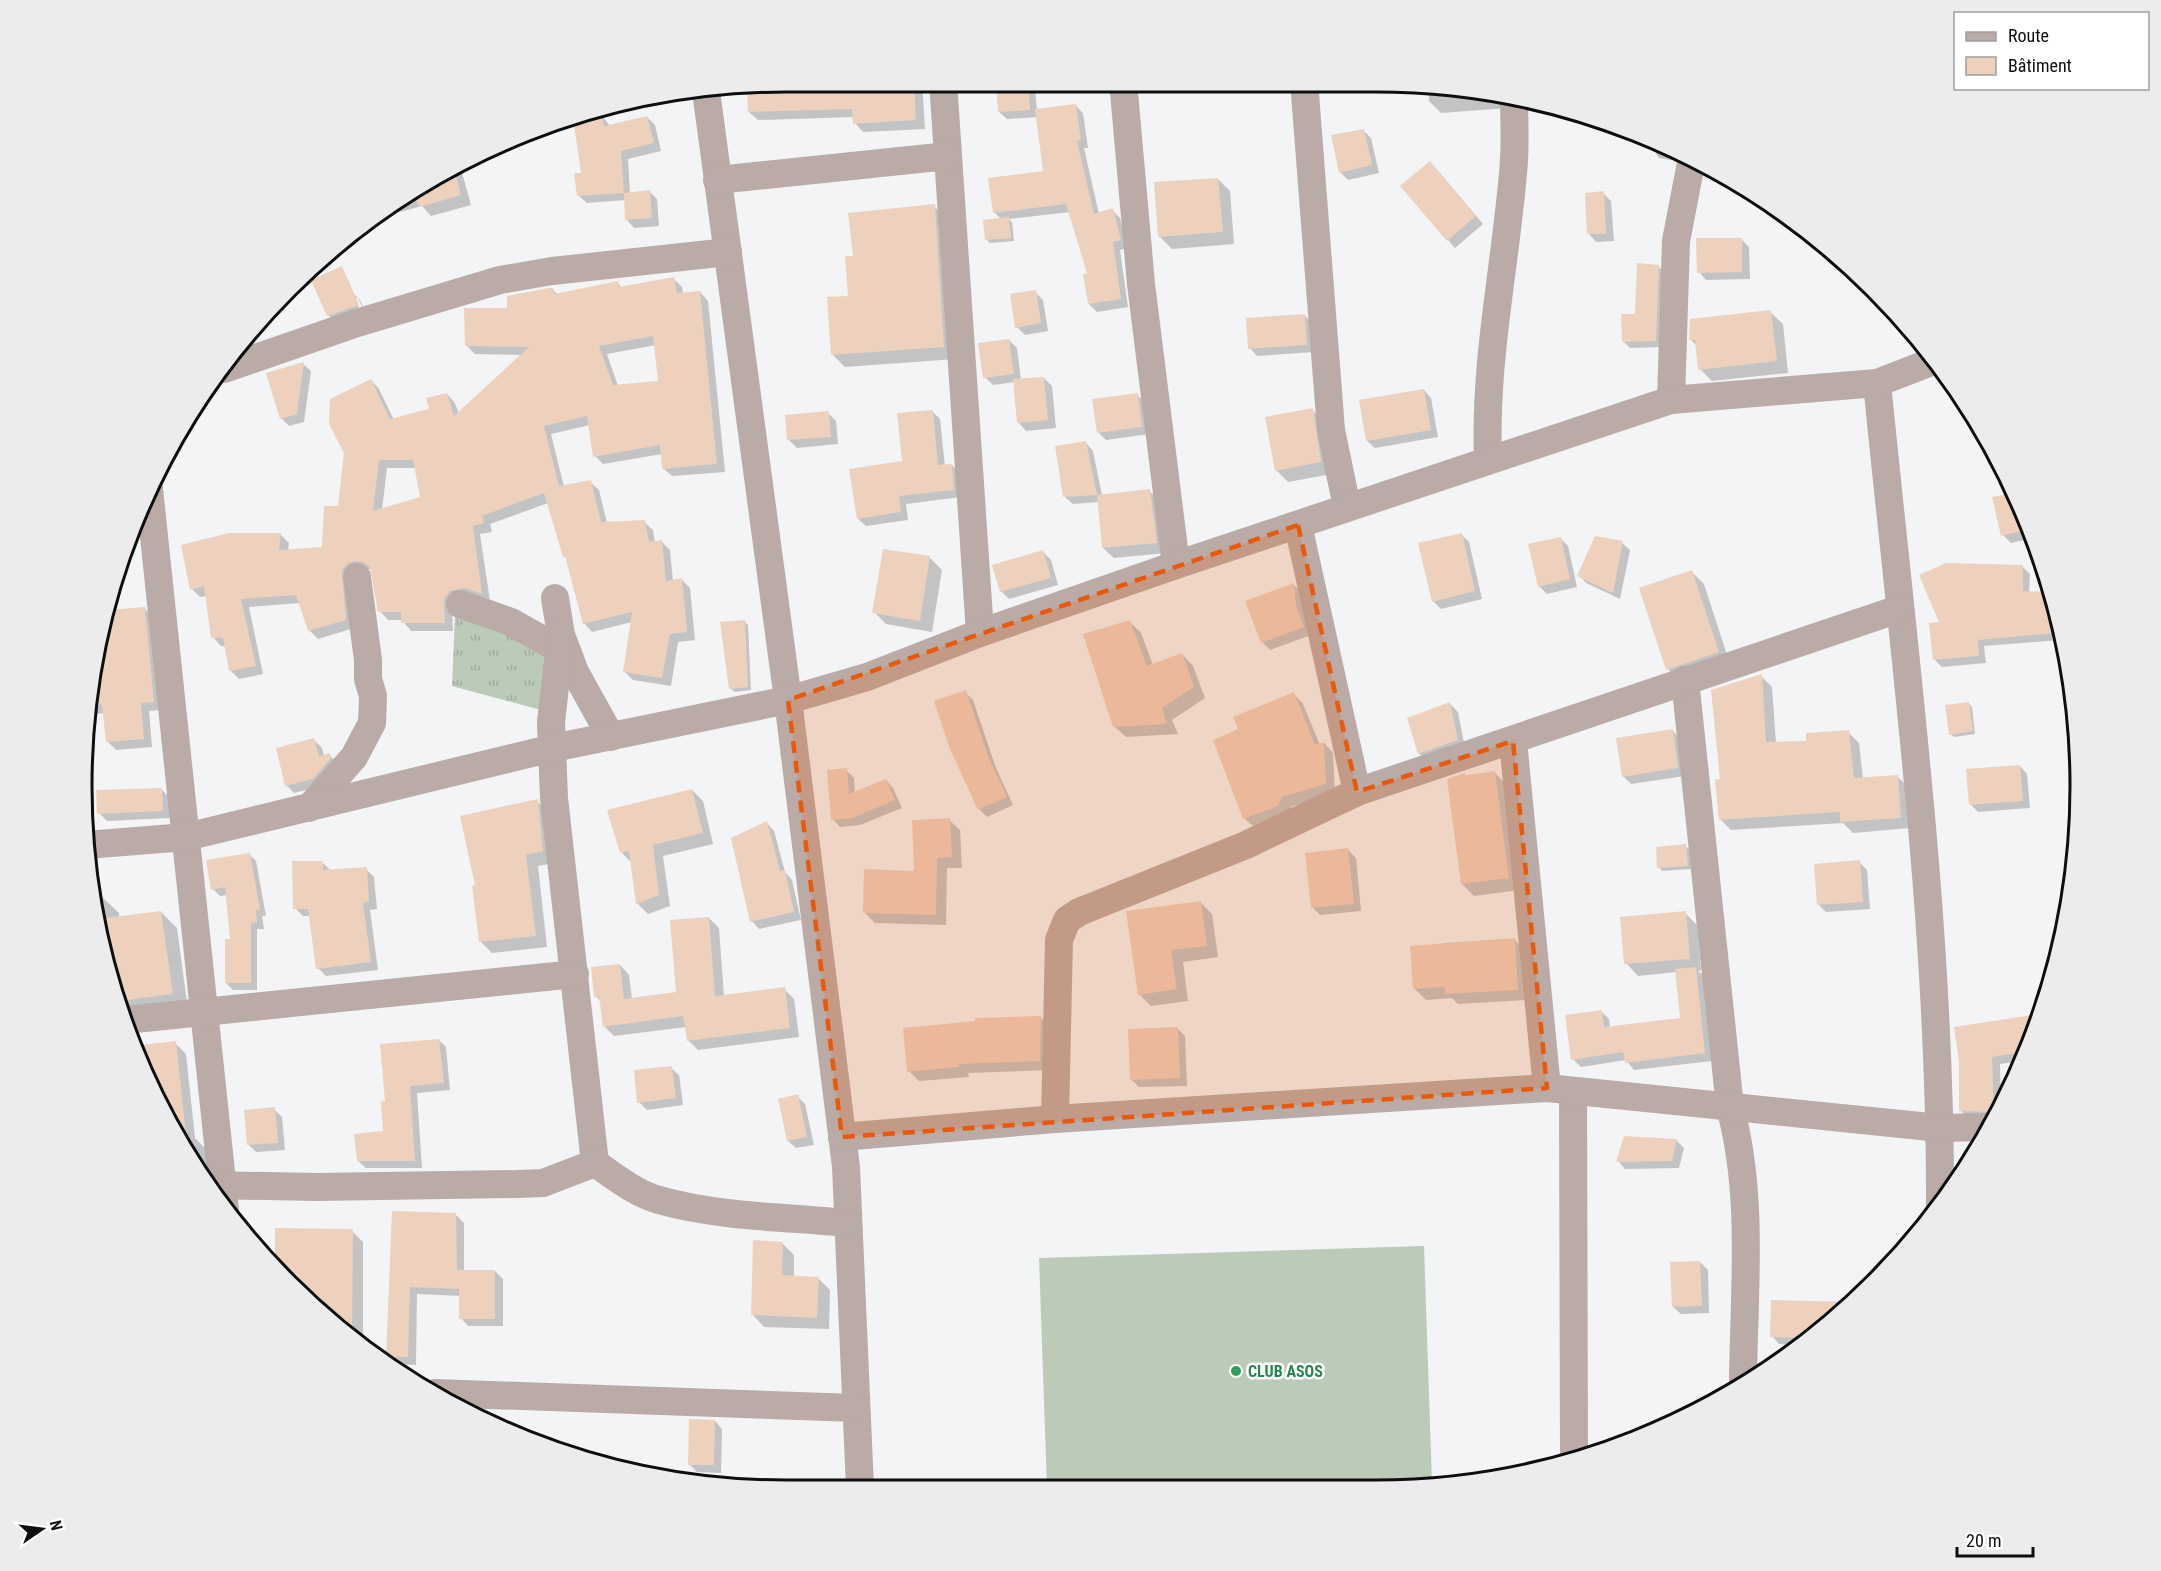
<svg xmlns="http://www.w3.org/2000/svg" width="2161" height="1571" viewBox="0 0 2161 1571" font-family="'Roboto Condensed',sans-serif">
	<defs>
		<pattern id="grass-tufts" width="24" height="20" patternUnits="userSpaceOnUse" patternTransform="scale(1.5)"><rect width="24" height="20" fill="#bccab8"/><path d="M3 7l-1-3M5 7V3M7 7l1-3M15 17l-1-3M17 17v-4M19 17l1-3" fill="none" stroke="#a0ac9d"/></pattern>
	</defs>
	<rect width="100%" height="100%" fill="#f2f4f6"/>
	<!-- grass -->
	<polygon fill="url(#grass-tufts)" points="456,594 558,641 541,710 452,686"/>
	<!-- garden -->
	<polygon fill="#bccab8" points="1424,1246 1432,1484 1047,1487 1039,1258"/>
	<!-- shadow -->
	<g fill="#0003" fill-rule="evenodd">
		<polygon points="786,81 922,81 925,129 863,132 855,123 854,117 758,120 749,112 748,86"/>
		<polygon points="1222,81 1266,81 1227,86"/>
		<polygon points="1027,83 1035,90 1037,111 1076,106 1083,113 1088,148 1084,148 1099,214 1112,210 1120,218 1127,248 1120,250 1128,307 1097,312 1089,304 1088,274 1070,212 1009,219 1012,222 1014,241 990,243 987,240 1001,219 994,212 1045,172 1038,117 1007,119 999,112"/>
		<polygon points="1428,86 1507,94 1508,108 1441,113 1429,101"/>
		<polygon points="602,116 610,126 647,117 655,125 661,151 628,159 630,193 649,191 657,199 659,226 634,228 627,220 626,200 587,203 579,196 582,174"/>
		<polygon points="1363,130 1371,138 1379,173 1348,180 1340,172"/>
		<polygon points="1658,141 1679,151 1677,161 1659,158 1656,154"/>
		<polygon points="460,165 471,205 431,216 422,206 371,220 394,200"/>
		<polygon points="1438,171 1483,224 1455,248 1448,240"/>
		<polygon points="1218,179 1230,191 1234,244 1172,249 1160,237"/>
		<polygon points="1603,193 1611,201 1614,241 1596,242 1589,234"/>
		<polygon points="934,206 946,218 956,359 845,367 833,355 850,297 854,257"/>
		<polygon points="1741,239 1749,247 1750,279 1706,280 1699,272"/>
		<polygon points="1658,266 1664,272 1662,347 1630,348 1623,341"/>
		<path d="M673,278L682,287L683,294L700,292L708,301L725,472L672,476L663,468L662,454L603,464L595,456L590,425L551,434L564,487L590,482L599,490L607,523L644,522L653,530L655,543L662,542L670,550L673,581L682,580L690,588L695,640L678,642L671,686L633,680L624,671L632,622L592,632L584,623L568,560L564,556L548,503L490,524L492,532L480,534L490,601L452,608L453,631H411L402,620H388L380,611L372,569H363L354,628L318,639L309,630L301,603L249,607L263,674L239,679L231,671L226,646H221L213,637L207,596L200,597L192,589L281,535L289,543L288,551L323,549L340,508L371,380L379,389L394,420L431,410L447,394L455,403L459,414L523,355L475,354L467,346L508,309L552,289L558,295L618,283L622,288ZM656,345L660,382L618,386L607,354ZM387,468H416L422,498L382,510Z"/>
		<path d="M352,292L360,300L366,313L336,323L328,315ZM355,298H358L364,311L361,313Z"/>
		<polygon points="1035,292 1043,300 1048,331 1025,335 1017,327"/>
		<polygon points="1770,312 1783,324 1788,373 1712,381 1700,369 1697,346 1691,340"/>
		<polygon points="1304,315 1312,323 1314,352 1257,356 1250,348"/>
		<polygon points="1009,340 1017,348 1021,380 1044,378 1052,386 1056,428 1026,431 1019,423 1015,382 993,385 985,377"/>
		<polygon points="303,364 311,371 304,422 289,426 281,418"/>
		<polygon points="1424,390 1431,398 1438,437 1375,448 1367,441"/>
		<polygon points="1137,395 1145,402 1149,434 1106,440 1098,432"/>
		<polygon points="1312,410 1324,422 1332,474 1288,482 1276,470"/>
		<polygon points="932,411 940,419 945,466 952,465 959,473 961,497 906,504 908,520 866,526 858,519 904,462"/>
		<polygon points="828,413 836,421 838,444 797,448 789,440"/>
		<polygon points="1086,443 1093,451 1102,495 1149,491 1160,501 1166,553 1114,558 1103,548 1099,502 1073,504 1065,497"/>
		<polygon points="2013,494 2033,538 2011,543 2003,535"/>
		<polygon points="1461,534 1469,542 1482,599 1441,609 1433,601"/>
		<polygon points="1561,539 1568,546 1577,587 1547,594 1539,586"/>
		<polygon points="1622,543 1630,550 1620,599 1586,583 1579,575"/>
		<polygon points="1043,552 1051,560 1058,585 1009,599 1001,591"/>
		<polygon points="930,558 942,570 932,632 886,624 874,612"/>
		<polygon points="2022,566 2030,574 2029,593 2051,594 2061,640 1984,646 1986,663 1942,667 1935,660 1941,624"/>
		<polygon points="1692,572 1704,584 1730,664 1680,681 1668,669"/>
		<polygon points="1293,584 1301,592 1311,635 1270,650 1263,643 1247,602"/>
		<polygon points="144,608 153,617 161,710 149,711 152,747 116,750 107,741 104,713 95,714 87,706 94,648"/>
		<polygon points="745,622 748,625 751,690 734,692 731,688"/>
		<polygon points="1130,622 1141,633 1153,665 1182,654 1193,666 1205,698 1172,720 1178,734 1126,737 1114,726"/>
		<polygon points="1761,676 1772,687 1776,743 1808,742 1848,732 1859,743 1863,779 1897,776 1908,787 1911,828 1853,833 1843,823 1731,830 1720,819 1722,780"/>
		<polygon points="965,692 973,700 996,768 1013,805 987,817 979,809"/>
		<polygon points="1294,694 1303,704 1320,745 1324,743 1333,753 1335,794 1292,806 1287,815 1254,827 1244,818 1240,730"/>
		<polygon points="1968,703 1972,707 1975,734 1954,737 1951,734"/>
		<polygon points="1450,704 1458,712 1465,748 1427,761 1419,753"/>
		<polygon points="1673,731 1680,739 1685,776 1631,784 1623,776"/>
		<polygon points="314,740 322,748 324,756 329,755 337,762 321,786 294,793 286,785"/>
		<polygon points="2020,766 2027,774 2030,808 1978,812 1970,804"/>
		<polygon points="846,770 854,778 855,793 886,780 893,788 902,808 860,825 840,827 833,819"/>
		<polygon points="1495,773 1507,785 1520,890 1474,896 1462,884 1467,776"/>
		<polygon points="161,789 169,797 170,818 107,821 99,813"/>
		<polygon points="692,790 703,801 713,844 663,856 670,906 648,914 637,903 632,863 622,853 609,811"/>
		<polygon points="537,801 549,813 555,863 538,866 547,947 492,953 480,941 477,887"/>
		<polygon points="949,820 960,830 962,868 947,868 946,925 875,923 865,913 916,872"/>
		<polygon points="767,823 774,831 785,872 792,880 801,920 759,929 752,921"/>
		<polygon points="1685,846 1689,849 1691,869 1662,871 1659,867"/>
		<polygon points="1348,850 1356,858 1361,911 1320,915 1312,907"/>
		<polygon points="249,854 256,861 266,916 262,916 264,929 257,929 257,990 233,990 226,983 231,941 227,895 220,896 213,889"/>
		<polygon points="322,862 330,870 366,869 374,877 377,909 370,910 378,970 326,976 318,968 311,916 303,916 295,908"/>
		<polygon points="1859,862 1867,870 1870,909 1826,912 1819,905"/>
		<polygon points="102,897 119,913 119,918 161,912 177,928 188,1010 125,1019 93,898"/>
		<polygon points="1200,902 1212,914 1218,957 1183,962 1188,1001 1151,1006 1139,994"/>
		<polygon points="1685,913 1697,925 1701,970 1698,971 1704,976 1712,1061 1634,1070 1626,1060 1581,1067 1573,1059 1601,1011 1609,1019 1610,1028 1682,1019 1677,972 1638,976 1626,963"/>
		<polygon points="709,918 719,928 724,996 784,989 794,999 799,1037 698,1050 688,1040 686,1027 614,1036 604,1026 601,1002 596,996 620,965 629,975 632,999 677,994"/>
		<polygon points="1514,939 1525,950 1528,1000 1458,1004 1452,998 1426,1000 1414,988 1444,943"/>
		<polygon points="1040,1017 1050,1027 1049,1070 968,1073 969,1077 919,1081 909,1071"/>
		<polygon points="2036,1020 2021,1061 2000,1064 2001,1108 1994,1119 1968,1118 1960,1110 1960,1062"/>
		<polygon points="1177,1028 1185,1036 1187,1086 1139,1087 1131,1079"/>
		<polygon points="439,1040 446,1047 450,1090 417,1093 422,1168 366,1168 358,1161 385,1133 387,1103"/>
		<polygon points="175,1043 186,1054 195,1138 206,1149 206,1173 198,1173 133,1047"/>
		<polygon points="671,1068 679,1075 683,1105 647,1110 639,1102"/>
		<polygon points="797,1096 805,1104 814,1145 796,1148 788,1141"/>
		<polygon points="274,1109 282,1117 285,1150 256,1152 248,1144"/>
		<polygon points="1676,1140 1684,1148 1679,1168 1625,1169 1618,1161"/>
		<polygon points="393,1212 456,1215 464,1223 464,1271 495,1271 503,1279 503,1326 468,1326 461,1318 461,1296 417,1294 416,1365 396,1364 388,1356"/>
		<polygon points="352,1231 363,1242 363,1348 277,1269"/>
		<polygon points="782,1243 794,1255 794,1277 818,1278 830,1290 829,1329 764,1327 752,1314"/>
		<polygon points="1700,1262 1708,1270 1709,1313 1681,1314 1673,1307"/>
		<polygon points="1848,1307 1840,1315 1796,1345 1779,1344 1772,1336"/>
		<polygon points="715,1421 722,1429 721,1473 697,1472 689,1464"/>
	</g>
	<!-- building -->
	<g fill="#edd1bd" fill-rule="evenodd">
		<polygon points="786,81 914,81 916,120 853,124 852,109 748,112 747,86"/>
		<polygon points="1028,81 1030,110 998,112 996,84"/>
		<polygon points="1076,104 1081,140 1077,141 1094,214 1113,208 1121,240 1113,242 1121,299 1088,304 1083,274 1087,273 1066,204 993,213 988,178 1043,171 1035,109"/>
		<polygon points="602,114 604,126 647,116 654,143 621,151 624,193 577,196 574,173 581,173 573,118"/>
		<polygon points="1364,129 1372,165 1339,173 1331,135"/>
		<polygon points="1430,161 1476,216 1447,241 1400,186"/>
		<polygon points="454,168 461,195 420,207 410,191"/>
		<polygon points="1218,178 1223,232 1158,237 1154,182"/>
		<polygon points="650,190 652,218 625,220 624,193"/>
		<polygon points="1604,191 1606,234 1587,234 1585,193"/>
		<polygon points="935,204 944,347 831,355 827,297 848,296 845,256 853,256 848,213"/>
		<polygon points="1009,217 1011,238 985,240 983,220"/>
		<polygon points="1696,238 1742,238 1742,272 1697,273"/>
		<polygon points="1637,263 1659,265 1656,341 1622,342 1621,314 1635,314"/>
		<polygon points="342,266 359,305 327,316 311,280"/>
		<path d="M674,277L677,293L700,291L717,464L662,469L660,445L593,457L587,416L544,426L559,486L591,480L601,522L645,520L649,542L662,540L666,581L682,578L687,632L670,634L662,678L623,672L632,612L583,624L565,556L563,557L544,493L482,516L484,523L473,526L482,594L465,588L450,591L444,599L445,623H401V612H378L370,567L363,562L354,561L347,564L342,571L346,620L308,631L296,595L241,599L256,666L229,671L223,638H211L204,586L190,590L181,545L229,533H281L279,550L322,547L324,506H338L344,453L329,424L330,399L371,379L390,419L429,409L426,398L447,393L454,416L529,347L465,346L464,308H507V296L549,288H553L554,294L618,281L619,287ZM653,336L658,381L613,385L599,346ZM379,460H413L420,497L373,511Z"/>
		<polygon points="1036,290 1041,323 1015,328 1010,294"/>
		<polygon points="1771,310 1777,361 1698,370 1695,340 1689,340 1690,319"/>
		<polygon points="1305,314 1307,345 1248,349 1246,318"/>
		<polygon points="1009,339 1014,374 983,378 978,343"/>
		<polygon points="304,362 297,414 280,419 266,373"/>
		<polygon points="1044,377 1048,420 1017,423 1013,379"/>
		<polygon points="1424,389 1431,430 1366,441 1359,400"/>
		<polygon points="1138,393 1142,427 1097,433 1092,399"/>
		<polygon points="1313,408 1321,462 1275,471 1265,417"/>
		<polygon points="933,410 938,465 952,464 954,490 899,496 901,512 857,519 849,469 902,461 897,413"/>
		<polygon points="829,411 831,437 787,440 785,415"/>
		<polygon points="1086,441 1097,495 1063,497 1055,446"/>
		<polygon points="1150,489 1157,543 1102,548 1097,495"/>
		<polygon points="2013,493 2029,529 2001,536 1992,497"/>
		<polygon points="1462,533 1475,591 1432,602 1418,543"/>
		<polygon points="1595,536 1623,541 1613,593 1577,576"/>
		<polygon points="1561,537 1570,579 1538,587 1528,544"/>
		<polygon points="883,549 930,556 920,621 872,613"/>
		<polygon points="1043,550 1051,578 1000,592 992,565"/>
		<polygon points="1946,563 2023,565 2023,591 2050,592 2058,633 1978,640 1979,656 1933,660 1929,623 1939,622 1919,575"/>
		<polygon points="1692,570 1719,652 1666,670 1639,588"/>
		<polygon points="1294,583 1296,606 1304,627 1261,643 1245,601"/>
		<polygon points="145,607 154,702 141,703 144,739 106,742 102,705 87,706 94,648 107,610"/>
		<polygon points="745,620 748,687 729,689 720,622"/>
		<polygon points="1130,620 1147,666 1182,653 1194,687 1162,708 1167,724 1113,727 1083,634"/>
		<polygon points="1762,674 1766,742 1806,741 1806,733 1849,730 1854,778 1898,775 1901,818 1840,822 1840,812 1719,820 1715,780 1720,779 1711,690"/>
		<polygon points="966,690 989,759 1007,797 978,810 950,749 934,701"/>
		<polygon points="1294,692 1315,745 1324,742 1326,784 1282,797 1278,806 1243,819 1213,740 1238,729 1233,717"/>
		<polygon points="1450,702 1458,740 1418,754 1407,718"/>
		<polygon points="1969,702 1973,731 1949,735 1945,705"/>
		<polygon points="1673,729 1678,768 1622,777 1616,738"/>
		<polygon points="314,738 319,756 330,753 331,758 313,779 285,786 276,748"/>
		<polygon points="2020,765 2023,801 1969,805 1966,769"/>
		<polygon points="847,768 849,794 886,779 895,800 852,818 831,820 827,770"/>
		<polygon points="1495,771 1509,878 1461,884 1447,779 1465,773 1466,775"/>
		<polygon points="162,788 163,811 97,814 96,790"/>
		<polygon points="692,789 703,833 653,845 659,895 636,904 629,851 620,853 607,810"/>
		<polygon points="538,799 543,851 526,855 536,936 479,942 472,886 475,885 460,816"/>
		<polygon points="950,818 952,857 937,858 936,915 863,913 864,869 914,871 912,820"/>
		<polygon points="767,821 780,871 785,870 794,912 750,922 731,838"/>
		<polygon points="1686,844 1688,866 1657,868 1656,847"/>
		<polygon points="1348,848 1354,904 1311,908 1305,853"/>
		<polygon points="250,853 260,910 256,910 257,922 251,923 251,983 225,983 225,939 230,939 225,887 211,890 206,860"/>
		<polygon points="1860,860 1863,902 1817,905 1814,864"/>
		<polygon points="292,861 323,861 323,870 367,867 369,902 363,903 371,962 316,969 308,909 293,909"/>
		<polygon points="1201,901 1207,946 1171,950 1177,989 1138,995 1126,911"/>
		<polygon points="161,911 173,994 120,1001 98,919"/>
		<polygon points="1686,911 1690,959 1624,964 1620,917"/>
		<polygon points="709,917 715,996 785,987 790,1028 687,1041 683,1016 603,1027 599,996 594,997 591,967 620,964 624,999 676,992 670,920"/>
		<polygon points="1515,938 1518,990 1445,994 1445,987 1413,989 1410,946"/>
		<polygon points="1696,967 1705,1053 1625,1063 1623,1052 1571,1060 1565,1015 1602,1010 1604,1027 1680,1018 1675,969"/>
		<polygon points="2039,1014 2024,1052 1992,1057 1994,1112 1959,1111 1959,1062 1954,1027"/>
		<polygon points="1041,1016 1040,1061 959,1064 959,1067 907,1072 903,1028 975,1021 975,1018"/>
		<polygon points="1178,1027 1180,1078 1130,1080 1128,1029"/>
		<polygon points="439,1039 444,1083 410,1086 415,1161 357,1161 354,1134 383,1131 381,1102 385,1101 380,1044"/>
		<polygon points="176,1041 188,1153 187,1153 135,1055 132,1046"/>
		<polygon points="672,1066 676,1098 637,1103 634,1070"/>
		<polygon points="798,1094 807,1137 787,1141 778,1099"/>
		<polygon points="275,1107 278,1143 247,1145 244,1110"/>
		<polygon points="1624,1136 1677,1139 1672,1161 1616,1162"/>
		<polygon points="392,1211 456,1213 457,1270 495,1270 495,1319 459,1319 459,1289 410,1287 408,1357 386,1357"/>
		<polygon points="275,1228 353,1229 352,1340 275,1268"/>
		<polygon points="753,1240 783,1242 782,1275 819,1277 817,1318 751,1315"/>
		<polygon points="1700,1261 1702,1306 1672,1307 1670,1262"/>
		<polygon points="1771,1300 1853,1302 1840,1315 1806,1338 1770,1337"/>
		<polygon points="689,1419 715,1420 714,1465 688,1465"/>
	</g>
	<g fill="none" stroke-linecap="round" stroke-linejoin="round">
		<!-- minor -->
		<g stroke="#baaba6" stroke-width="28">
			<polyline points="943,81 980,633"/>
			<polyline points="1123,81 1141,284 1176,565"/>
			<polyline points="1304,81 1331,430 1347,507"/>
			<polyline points="706,91 788,700 846,1167 860,1488"/>
			<polyline points="717,180 948,156"/>
			<polyline points="224,369 357,323 500,280 552,271 728,252"/>
			<path d="M1877,383C1904,656 1941,930 1940,1205"/>
			<polyline points="1671,400 1676,241 1692,158"/>
			<path d="M1488,459C1484,363 1505,268 1513,173C1516,147 1514,121 1514,95"/>
			<polyline points="149,489 225,1210"/>
			<polyline points="1298,525 1357,792"/>
			<polyline points="555,598 561,635 575,672 611,737"/>
			<polyline points="460,604 511,622 559,649"/>
			<polyline points="561,635 551,722 554,798 595,1163"/>
			<path d="M1685,680L1730,1107C1754,1195 1744,1289 1743,1380"/>
			<polyline points="1513,741 1547,1088"/>
			<polyline points="309,808 354,757 372,723 373,696 368,679 368,660 357,577"/>
			<polyline points="86,845 186,837 553,748 788,700 867,677 980,633 1176,565 1671,400 1877,383 1934,361"/>
			<polyline points="125,1020 575,974"/>
			<polyline points="1573,1091 1574,1460"/>
			<polyline points="1055,1119 1059,940 1067,920 1079,912 1246,845 1357,792 1899,609"/>
			<polyline points="842,1137 1055,1119 1547,1088 1940,1128 1989,1127"/>
			<path d="M206,1185L317,1187L517,1184L543,1183L595,1163C615,1177 635,1193 659,1200C719,1217 785,1217 847,1223"/>
			<polyline points="435,1393 855,1408"/>
		</g>
	</g>
	<!-- marked area -->
	<path fill="#e8590c" fill-opacity="0.2" stroke="#e8590c" stroke-width="4.5" stroke-dasharray="12 8" stroke-linejoin="round" d="M1298,525L1357,792L1513,741L1547,1088L842,1137L788,700Z"/>
	<!-- markers -->
	<circle fill="#2e9e5b" stroke="#fff" stroke-width="2" cx="1236" cy="1371" r="6"/>
	<g text-anchor="middle" dominant-baseline="central" stroke-width="5" stroke-linejoin="round" paint-order="stroke">
		<!-- leisure labels -->
		<g font-size="16" font-weight="bold" fill="#27864d" stroke="#fff" text-anchor="start">
			<text x="1248" y="1371">CLUB ASOS</text>
		</g>
	</g>
	<!-- crop -->
	<path d="M0 0H2161V1571H0ZM786 92H1376A694 694 0 0 1 2070 786V786A694 694 0 0 1 1376 1480H786A694 694 0 0 1 92 786V786A694 694 0 0 1 786 92Z" fill="#ececec" fill-rule="evenodd"/>
	<path fill="none" stroke="#0d0e0e" stroke-width="3" d="M786 92H1376A694 694 0 0 1 2070 786V786A694 694 0 0 1 1376 1480H786A694 694 0 0 1 92 786V786A694 694 0 0 1 786 92Z"/>
	<!-- legend -->
	<rect x="1954" y="12" width="195" height="78" fill="#ffffff" stroke="#9e9f9f" stroke-width="1.5"/>
	<rect x="1966" y="32" width="30" height="9" fill="#baaba6" stroke="#9e9f9f" stroke-width="1.5"/>
	<text x="2008" y="42" font-size="18" fill="#0d0e0e">Route</text>
	<rect x="1966" y="57" width="30" height="18" fill="#edd1bd" stroke="#9e9f9f" stroke-width="1.5"/>
	<text x="2008" y="72" font-size="18" fill="#0d0e0e">Bâtiment</text>
	<!-- north arrow -->
	<g transform="translate(42 1529) rotate(76)" stroke="#ffffff" stroke-width="4.5" paint-order="stroke">
	<path d="M0-4.5L10 22L0 15L-10 22Z" fill="#0d0e0e"/>
	<text y="-9" font-size="16" font-weight="bold" text-anchor="middle" fill="#0d0e0e">N</text>
	</g>
	<!-- scale -->
	<path d="M1957 1547v9h76v-9" fill="none" stroke="#0d0e0e" stroke-width="3"/>
	<text x="1966" y="1547" font-size="18" fill="#0d0e0e" stroke="#ffffff" stroke-width="4.5" paint-order="stroke">20 m</text>
</svg>
